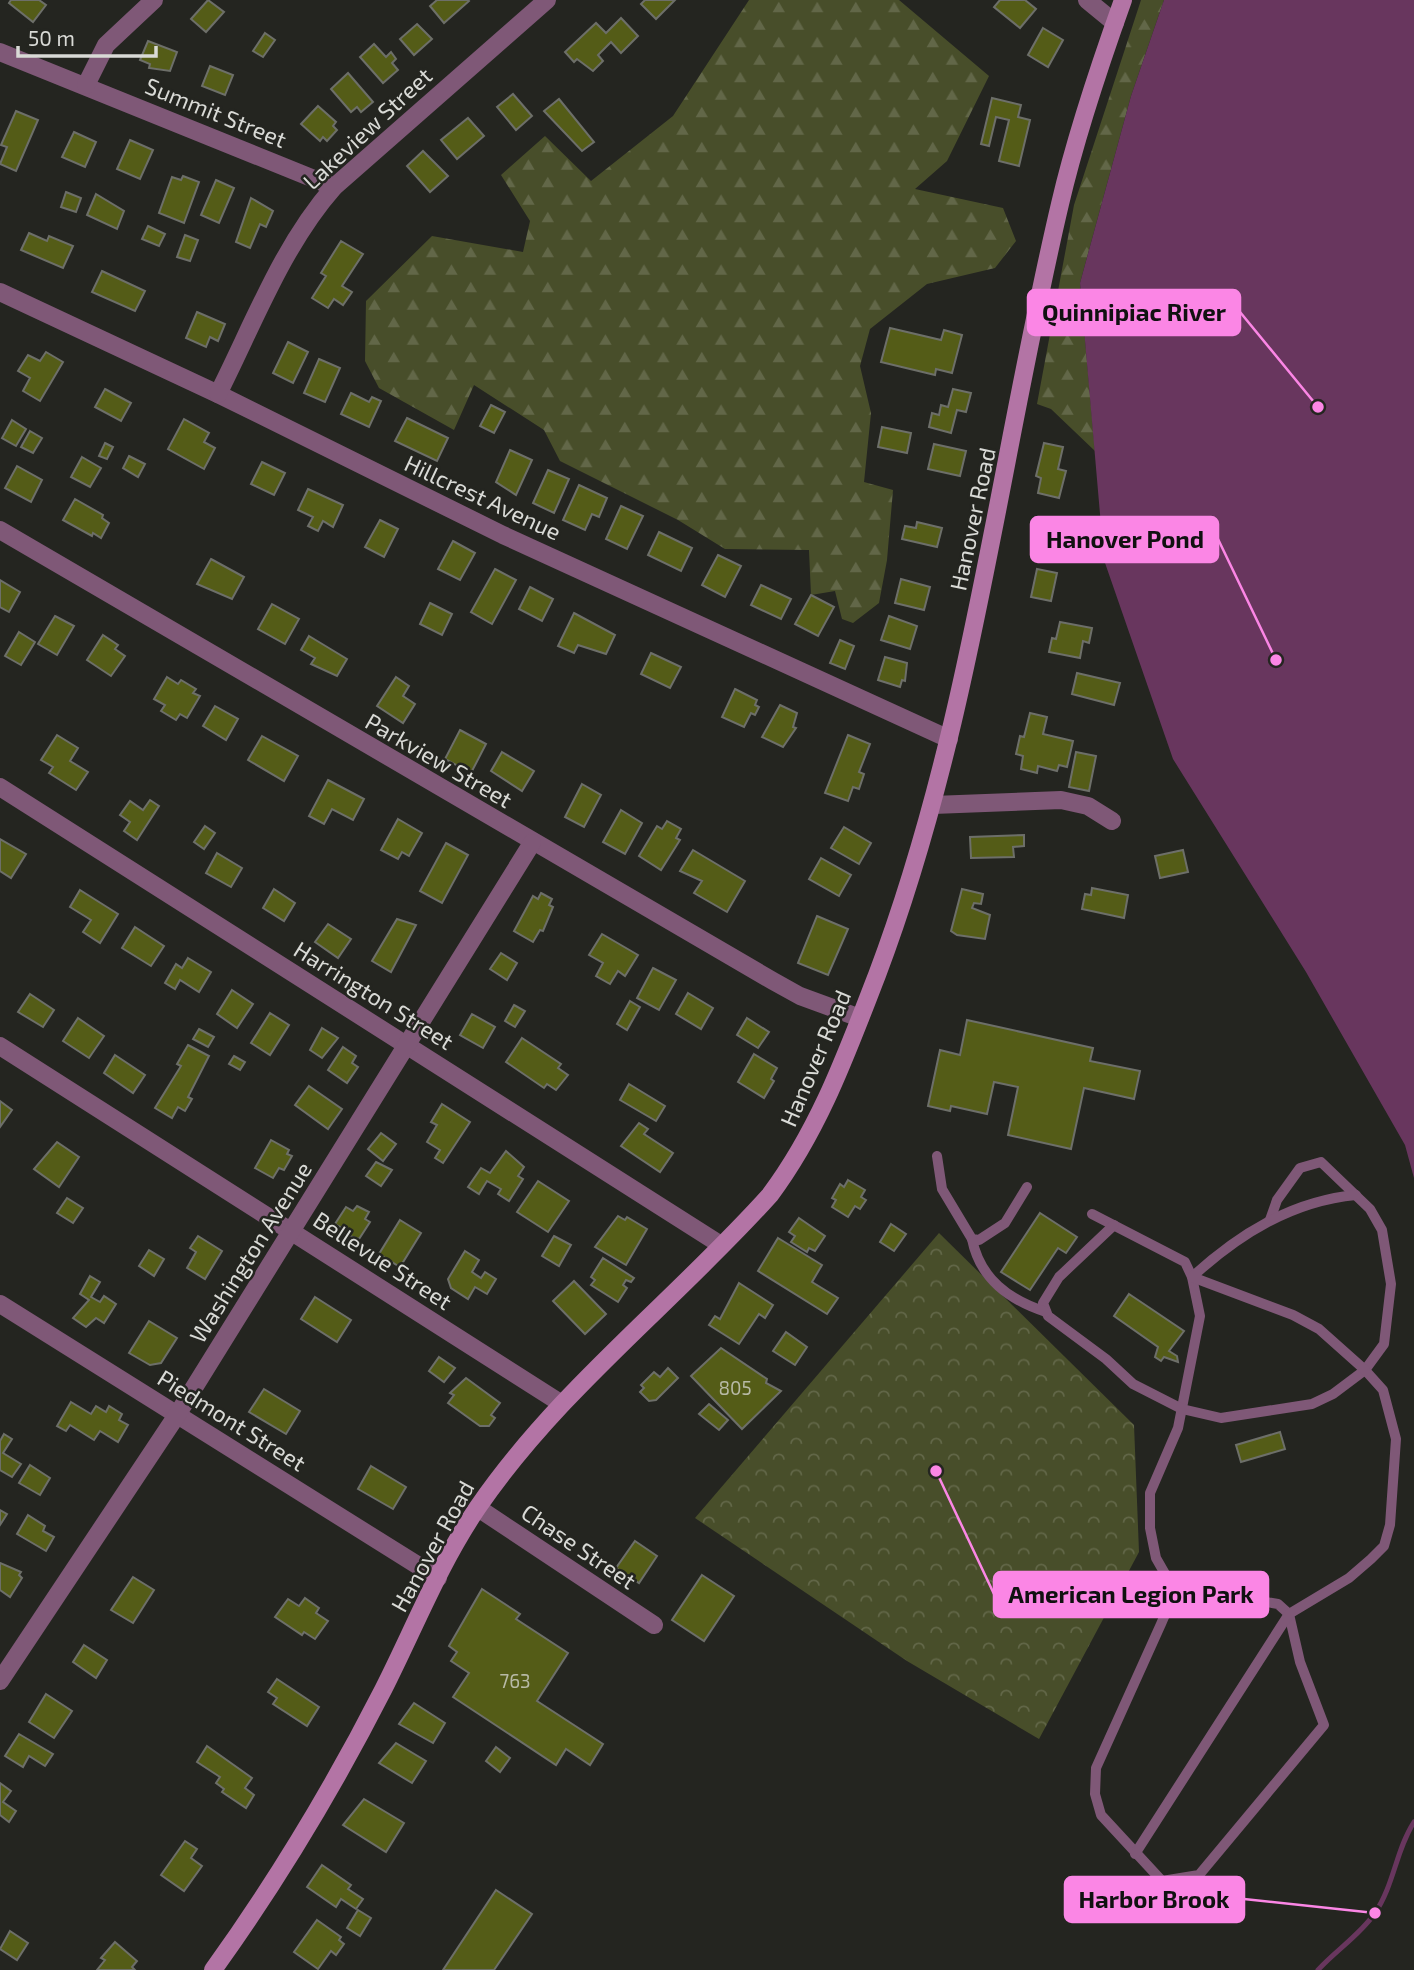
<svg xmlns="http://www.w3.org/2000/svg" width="1414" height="1970" viewBox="0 0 1414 1970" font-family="'Exo 2',sans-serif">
	<defs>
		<pattern id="forest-firs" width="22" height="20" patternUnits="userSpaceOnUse" patternTransform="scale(1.75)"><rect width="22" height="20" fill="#484e2a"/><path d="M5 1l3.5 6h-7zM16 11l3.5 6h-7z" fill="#626748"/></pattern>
		<pattern id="park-crowns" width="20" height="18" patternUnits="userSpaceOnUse" patternTransform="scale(1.75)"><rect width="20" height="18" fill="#484e2a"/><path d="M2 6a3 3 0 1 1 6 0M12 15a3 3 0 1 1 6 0" fill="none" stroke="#626748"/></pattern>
	</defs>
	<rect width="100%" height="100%" fill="#242520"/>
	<!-- forest -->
	<g fill="url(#forest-firs)">
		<polygon points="749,0 899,0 989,76 947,161 915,189 1003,208 1016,241 995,268 927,284 870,329 860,366 871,413 864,482 893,490 887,560 879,603 853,623 842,619 835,591 811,595 809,550 725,549 678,520 560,461 544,430 474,385 454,430 379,388 365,361 366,301 432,236 523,252 530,221 501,175 545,136 591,181 673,116"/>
		<polygon points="1141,0 1164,0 1131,96 1080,283 1095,451 1051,409 1037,404 1074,205"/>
	</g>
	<!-- park -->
	<polygon fill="url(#park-crowns)" points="939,1233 1134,1425 1139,1552 1039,1739 907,1661 695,1518"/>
	<!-- water -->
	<polygon fill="#68365e" points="1164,0 1414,0 1414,1178 1405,1145 1306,972 1173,759 1104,560 1080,283 1131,96"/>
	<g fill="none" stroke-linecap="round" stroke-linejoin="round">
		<!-- stream -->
		<path stroke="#68365e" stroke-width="5" d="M1318,1970C1335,1951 1360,1935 1375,1913C1394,1885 1396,1850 1414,1822"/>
	</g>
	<!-- building -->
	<g fill="#545c17" stroke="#6d6f69" stroke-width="2">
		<polygon points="11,0 39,0 46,5 33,22 9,3"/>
		<polygon points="208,0 224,12 206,32 191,19"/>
		<polygon points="437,0 468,0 469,1 444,23 430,6"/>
		<polygon points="645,0 675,0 656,19 641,4"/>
		<polygon points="1000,0 1025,0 1036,9 1020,28 994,7"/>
		<polygon points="621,18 638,36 621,53 611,42 598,55 603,61 593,71 577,59 574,62 565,52 596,23 606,33"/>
		<polygon points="417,24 432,39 414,55 400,39"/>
		<polygon points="1043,28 1063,40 1048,67 1028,55"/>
		<polygon points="265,33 275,40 263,57 253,51"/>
		<polygon points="148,41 177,52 170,71 149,68 150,64 140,60"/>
		<polygon points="374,44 386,57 391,52 396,59 392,63 398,70 383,83 360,57"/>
		<polygon points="210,66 233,75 225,95 202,86"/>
		<polygon points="348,73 373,102 361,112 357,107 351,112 331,89"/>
		<polygon points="513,94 532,116 516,130 497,107"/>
		<polygon points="992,98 1021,105 1018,117 1030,120 1019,166 999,161 1009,120 996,117 989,146 981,144"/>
		<polygon points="559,99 594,142 582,151 544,111"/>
		<polygon points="318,106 336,122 333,126 337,130 327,141 323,137 320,141 301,124"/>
		<polygon points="16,111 38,120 16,171 0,164 7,147 1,145"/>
		<polygon points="468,118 484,136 457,159 441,140"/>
		<polygon points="74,132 96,142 85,167 62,157"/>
		<polygon points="130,140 153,150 140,179 117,169"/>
		<polygon points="423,151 448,176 430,192 407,166"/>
		<polygon points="183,176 199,182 184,223 159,213 172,177 181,180"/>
		<polygon points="216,180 234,188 219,223 201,215"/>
		<polygon points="66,192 81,198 76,212 61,207"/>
		<polygon points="96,194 124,211 117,229 87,215"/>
		<polygon points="251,198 273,211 266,227 260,224 250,248 236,242"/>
		<polygon points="148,226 165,234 159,246 142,239"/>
		<polygon points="29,233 47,241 49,236 73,246 63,268 21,250"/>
		<polygon points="185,235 198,240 190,261 177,257"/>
		<polygon points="341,241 363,254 342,286 352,292 343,305 334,299 328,308 312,298 326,276 321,273"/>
		<polygon points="102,271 145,291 135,311 92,292"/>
		<polygon points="197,312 225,324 218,341 210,337 206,347 186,338"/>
		<polygon points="890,328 941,340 944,330 962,335 952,373 936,369 935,375 881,362"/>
		<polygon points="288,342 308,352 293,383 273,373"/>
		<polygon points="46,352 63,362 40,401 23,391 30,378 18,371 28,355 40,361"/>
		<polygon points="319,359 340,368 325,402 304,393"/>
		<polygon points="105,389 131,403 121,421 95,407"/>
		<polygon points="953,389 971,393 966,412 957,410 951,433 929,427 932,413 939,415 941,405 948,407"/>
		<polygon points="351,393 369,402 372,397 381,401 369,427 341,414"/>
		<polygon points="491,405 505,412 494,433 480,426"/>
		<polygon points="407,418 448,438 437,461 395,441"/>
		<polygon points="184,419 209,433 204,442 215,448 204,469 168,449"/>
		<polygon points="12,420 26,429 16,446 2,438"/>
		<polygon points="882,427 911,433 907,453 878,447"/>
		<polygon points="30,431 42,438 33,453 21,447"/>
		<polygon points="105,443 113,447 107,459 99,456"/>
		<polygon points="1044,443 1063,447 1058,469 1066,471 1059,498 1038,493 1041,478 1036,476"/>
		<polygon points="934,444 966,451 960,476 928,469"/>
		<polygon points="510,450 532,460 516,495 496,482"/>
		<polygon points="129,456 145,464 138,477 123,468"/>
		<polygon points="82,457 101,468 90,487 71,477"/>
		<polygon points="262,462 285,473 274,495 251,484"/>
		<polygon points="17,466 42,480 31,502 5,488"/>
		<polygon points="548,470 569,479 554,513 533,503"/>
		<polygon points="579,485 607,498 599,517 592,514 585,530 563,520"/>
		<polygon points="308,489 343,505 333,527 323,521 318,531 308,526 313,517 298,510"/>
		<polygon points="75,499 103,515 102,518 109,523 101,538 93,533 92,536 63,520"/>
		<polygon points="621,506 643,516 627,549 606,539"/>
		<polygon points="380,520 398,529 384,557 365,547"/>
		<polygon points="917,522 942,528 937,547 902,539 905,526 916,528"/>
		<polygon points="659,532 692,548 681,571 648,555"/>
		<polygon points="453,541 475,553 460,580 438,569"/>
		<polygon points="718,555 741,566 725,597 702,585"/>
		<polygon points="211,559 244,577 232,599 197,584"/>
		<polygon points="495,569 516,580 492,624 471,612"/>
		<polygon points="1037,569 1057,573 1051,601 1031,597"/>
		<polygon points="901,579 930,587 924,610 895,603"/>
		<polygon points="0,580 20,592 9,612 0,607"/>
		<polygon points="761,585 791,599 781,619 751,605"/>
		<polygon points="530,587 553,599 542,621 519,609"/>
		<polygon points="811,595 834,607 818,636 795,624"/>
		<polygon points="430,603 452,614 442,635 420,624"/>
		<polygon points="272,604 299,619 285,644 258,629"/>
		<polygon points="574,613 615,635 606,654 578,645 574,653 558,646"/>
		<polygon points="55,616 74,626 57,655 38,644"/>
		<polygon points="889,616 917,626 910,649 881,640"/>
		<polygon points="1060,622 1092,628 1089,643 1083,641 1080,658 1049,652 1052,638 1056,639"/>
		<polygon points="19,632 35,642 21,665 5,656"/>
		<polygon points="103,635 118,645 115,649 125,656 111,676 87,660"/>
		<polygon points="309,636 347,659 337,676 311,664 315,658 301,650"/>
		<polygon points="840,640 854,646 845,669 830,663"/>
		<polygon points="651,653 681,667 670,688 641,674"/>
		<polygon points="885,657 907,663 905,681 902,680 900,687 878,680"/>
		<polygon points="1077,673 1120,683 1114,705 1072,694"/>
		<polygon points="167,677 178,684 181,680 196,689 193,693 200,696 187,718 180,714 176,720 161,711 165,705 154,699"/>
		<polygon points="396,677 409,686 403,696 415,704 403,723 377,706"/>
		<polygon points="735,689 757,700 755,705 759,707 755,715 751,713 744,727 722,717"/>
		<polygon points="780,705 797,713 793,727 796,728 783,747 762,737"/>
		<polygon points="215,706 238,719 226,740 203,726"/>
		<polygon points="1030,713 1047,717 1043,734 1073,741 1067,767 1059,765 1057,771 1038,766 1037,773 1021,769 1023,756 1016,754 1020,736 1024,737"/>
		<polygon points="460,730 486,744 471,773 445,759"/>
		<polygon points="57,735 78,748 70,761 88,772 76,790 49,773 53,767 41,760"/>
		<polygon points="848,735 870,744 859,772 864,774 859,789 853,787 848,801 825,793"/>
		<polygon points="262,736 298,756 284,781 248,760"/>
		<polygon points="502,752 534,771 522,791 491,771"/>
		<polygon points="1076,752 1096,756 1089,791 1069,787"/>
		<polygon points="328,780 364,799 353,820 332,809 324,824 309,816"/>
		<polygon points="582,784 601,795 584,827 565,817"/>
		<polygon points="150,800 159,806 137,840 124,831 130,822 120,815 130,801 143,810"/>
		<polygon points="621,810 642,823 625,854 603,842"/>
		<polygon points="398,819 422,833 409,856 402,852 398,859 381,850"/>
		<polygon points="667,821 681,829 676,838 680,840 661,870 639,856 657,826 662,829"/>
		<polygon points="205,826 215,833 204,849 194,842"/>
		<polygon points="844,827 871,843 859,864 831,848"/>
		<polygon points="1024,835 1024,846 1013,847 1014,857 971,858 970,837"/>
		<polygon points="0,839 26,854 11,878 0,871"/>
		<polygon points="446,843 468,855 442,903 420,891"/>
		<polygon points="693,850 745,881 727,912 694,893 702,881 680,871"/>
		<polygon points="1183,850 1188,872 1160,878 1155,856"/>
		<polygon points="217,853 242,868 231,887 206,873"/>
		<polygon points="821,858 851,875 839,896 809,879"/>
		<polygon points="1092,888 1128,895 1124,918 1082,909 1085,894 1091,895"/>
		<polygon points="274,889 295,903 284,921 263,908"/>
		<polygon points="962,889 983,894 981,904 974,903 972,908 990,915 985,939 957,935 951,931"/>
		<polygon points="80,890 118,914 100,943 83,932 91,920 70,907"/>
		<polygon points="541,893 552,899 549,905 553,907 543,931 540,930 533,942 514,931 533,896 538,899"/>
		<polygon points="817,916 848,929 828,975 798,963"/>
		<polygon points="397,919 416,925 391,972 372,961"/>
		<polygon points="328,924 351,939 338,958 315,942"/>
		<polygon points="135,927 164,946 151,966 122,948"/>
		<polygon points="602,934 638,955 625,976 618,971 610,984 596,976 603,963 589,955"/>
		<polygon points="501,953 517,963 507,980 490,969"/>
		<polygon points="188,958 211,972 199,992 180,980 175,989 165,983 176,964 182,968"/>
		<polygon points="653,968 676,980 659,1010 637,998"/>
		<polygon points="232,990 253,1004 237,1028 217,1014"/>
		<polygon points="688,993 713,1008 701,1029 676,1014"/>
		<polygon points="30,994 54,1010 43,1027 18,1012"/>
		<polygon points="630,1001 640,1007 627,1030 617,1024"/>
		<polygon points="514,1005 525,1011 515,1027 505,1021"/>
		<polygon points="270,1013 289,1025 270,1055 251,1043"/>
		<polygon points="472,1014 495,1027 483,1048 460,1035"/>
		<polygon points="78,1018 104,1036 89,1058 63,1041"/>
		<polygon points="747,1018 769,1032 758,1048 737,1035"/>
		<polygon points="967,1020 1093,1048 1090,1061 1140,1071 1134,1099 1084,1088 1071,1149 1008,1135 1018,1087 994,1082 987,1114 951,1106 950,1111 928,1106 940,1050 960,1055"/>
		<polygon points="322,1028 338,1038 322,1058 310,1050"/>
		<polygon points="199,1029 214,1037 208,1047 193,1039"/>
		<polygon points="522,1038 561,1064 558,1068 568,1075 556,1090 547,1084 544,1088 506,1062"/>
		<polygon points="188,1045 209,1056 188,1097 192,1099 185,1111 178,1107 172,1118 155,1108 181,1066 177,1064"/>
		<polygon points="343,1047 356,1056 352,1063 358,1067 347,1083 328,1070"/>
		<polygon points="754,1054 777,1068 771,1079 774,1081 764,1098 738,1082"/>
		<polygon points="115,1055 145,1075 133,1093 104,1073"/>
		<polygon points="234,1056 245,1062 240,1070 229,1064"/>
		<polygon points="629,1084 665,1106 656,1121 620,1100"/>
		<polygon points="309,1086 342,1109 328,1129 295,1105"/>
		<polygon points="0,1101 12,1110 0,1127"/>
		<polygon points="442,1104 470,1122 443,1163 435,1158 440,1150 427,1142 437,1125 431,1122"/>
		<polygon points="639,1123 648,1129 644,1134 673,1153 660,1172 621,1146"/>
		<polygon points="381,1133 396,1144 383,1161 368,1149"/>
		<polygon points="271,1140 289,1150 287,1154 292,1156 284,1170 279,1168 273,1178 255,1168"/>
		<polygon points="57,1142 79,1157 59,1187 34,1169"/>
		<polygon points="506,1151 524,1167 518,1176 523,1179 509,1201 498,1194 501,1189 487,1181 479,1194 468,1187 481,1168 490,1173"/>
		<polygon points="376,1162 392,1170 381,1186 366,1176"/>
		<polygon points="848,1180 865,1190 861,1197 866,1200 860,1209 855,1206 848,1217 832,1207 836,1200 832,1198 840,1184 844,1187"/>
		<polygon points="538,1181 569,1201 548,1232 517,1212"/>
		<polygon points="67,1198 83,1208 73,1223 57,1213"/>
		<polygon points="357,1206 369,1212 365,1219 370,1222 359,1239 344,1234 344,1229 335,1224 346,1207 353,1211"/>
		<polygon points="1040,1213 1077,1237 1066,1253 1058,1248 1030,1290 1001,1272"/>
		<polygon points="618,1216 625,1220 627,1217 647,1229 626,1265 595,1247"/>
		<polygon points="799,1218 825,1236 815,1251 809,1248 807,1252 791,1242 795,1236 789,1232"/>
		<polygon points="400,1220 421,1233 400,1267 379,1254"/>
		<polygon points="891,1224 906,1234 894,1251 880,1242"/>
		<polygon points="198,1236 222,1251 205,1279 187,1268 196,1252 190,1248"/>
		<polygon points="554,1236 571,1245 559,1266 542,1256"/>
		<polygon points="778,1238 822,1265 812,1282 838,1298 827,1314 758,1271"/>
		<polygon points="149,1250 164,1259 154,1276 139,1266"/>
		<polygon points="465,1251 479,1260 472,1272 481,1278 485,1272 496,1279 487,1294 475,1287 468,1299 451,1288 448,1279"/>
		<polygon points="603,1258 634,1278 631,1282 626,1280 623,1285 627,1288 618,1302 591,1285 595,1280 591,1277"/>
		<polygon points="90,1276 100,1282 91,1297 100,1302 104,1296 116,1304 104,1323 96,1318 86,1327 73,1318 89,1300 80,1294"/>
		<polygon points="574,1281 606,1314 585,1334 553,1301"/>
		<polygon points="739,1283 773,1305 765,1318 759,1314 739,1344 709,1325 715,1316 720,1319"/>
		<polygon points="1129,1294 1184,1331 1169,1351 1177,1356 1178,1362 1164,1357 1161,1361 1155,1357 1158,1347 1114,1316"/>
		<polygon points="315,1297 351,1320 337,1342 301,1319"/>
		<polygon points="149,1321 177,1338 161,1363 150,1365 129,1353"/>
		<polygon points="786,1332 807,1347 795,1365 773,1351"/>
		<polygon points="721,1348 767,1379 766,1383 781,1391 742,1429 691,1376"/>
		<polygon points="439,1357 455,1368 444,1382 429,1371"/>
		<polygon points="668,1368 678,1378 656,1400 649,1401 640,1392 644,1388 641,1385 654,1372 660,1377"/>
		<polygon points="466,1378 500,1403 491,1415 495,1418 489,1426 480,1426 448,1403 454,1395 450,1393"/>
		<polygon points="264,1389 300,1411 286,1434 249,1412"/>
		<polygon points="71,1402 91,1414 96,1406 106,1412 109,1406 122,1414 119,1420 128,1425 118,1442 100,1431 94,1440 70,1425 66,1431 57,1426"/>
		<polygon points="709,1404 728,1420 719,1430 699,1414"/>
		<polygon points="1280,1432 1285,1449 1241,1462 1236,1445"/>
		<polygon points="4,1434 12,1439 3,1453 21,1464 12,1477 0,1470 0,1441"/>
		<polygon points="30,1465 50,1478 40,1495 19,1483"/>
		<polygon points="371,1466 406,1487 393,1509 358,1489"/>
		<polygon points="0,1510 7,1514 0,1525"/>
		<polygon points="28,1515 45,1526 43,1531 54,1537 46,1551 17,1534"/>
		<polygon points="635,1541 657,1556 639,1583 616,1568"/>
		<polygon points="0,1563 21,1572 19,1575 22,1578 10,1597 0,1590"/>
		<polygon points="702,1575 734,1596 704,1641 672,1620"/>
		<polygon points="133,1577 154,1590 133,1623 111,1610"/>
		<polygon points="482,1589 520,1614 516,1619 568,1653 537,1701 603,1744 590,1765 566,1749 556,1765 453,1697 469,1673 451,1661 457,1652 449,1646"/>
		<polygon points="305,1598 319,1608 316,1613 328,1621 315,1639 304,1632 302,1635 275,1617 288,1599 299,1606"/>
		<polygon points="84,1645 107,1660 96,1678 73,1662"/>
		<polygon points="277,1679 319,1707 307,1726 273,1704 277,1698 268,1692"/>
		<polygon points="46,1694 72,1711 54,1738 29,1722"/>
		<polygon points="414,1703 445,1723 433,1743 399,1724"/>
		<polygon points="19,1734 53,1754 45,1766 29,1756 23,1767 5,1756"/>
		<polygon points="396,1743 426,1761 412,1783 379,1763"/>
		<polygon points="207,1746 252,1778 245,1788 254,1795 246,1808 222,1792 224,1789 216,1783 220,1777 197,1762"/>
		<polygon points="496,1747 510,1758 500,1772 486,1761"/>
		<polygon points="0,1783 11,1791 3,1802 16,1811 9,1822 0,1815"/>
		<polygon points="364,1799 404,1823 386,1852 343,1825"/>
		<polygon points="185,1841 197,1849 191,1858 202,1866 184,1891 161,1875"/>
		<polygon points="322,1865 351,1885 348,1889 363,1899 356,1909 341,1899 336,1907 307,1887"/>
		<polygon points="496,1890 532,1914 494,1970 443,1970"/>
		<polygon points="358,1910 371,1918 360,1936 347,1928"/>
		<polygon points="317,1920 341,1937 339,1940 344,1944 336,1955 331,1951 318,1969 294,1952"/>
		<polygon points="10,1931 28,1943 17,1960 0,1949"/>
		<polygon points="115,1942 137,1961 132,1967 135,1970 97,1970 105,1960 101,1958"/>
	</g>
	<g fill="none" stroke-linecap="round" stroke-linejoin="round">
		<!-- service -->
		<g stroke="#7f5877" stroke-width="10">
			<polyline points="937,1156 942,1189 972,1239 979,1240 1005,1223 1027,1187"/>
			<polyline points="1092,1214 1185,1262 1192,1277 1200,1316 1178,1428 1150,1493 1150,1528 1156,1558 1168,1579 1225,1595 1278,1604 1289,1614 1300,1662 1324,1725 1199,1875 1162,1881 1101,1815 1095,1794 1096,1768 1161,1624 1167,1610 1168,1579"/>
			<polyline points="1114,1225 1059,1277 1043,1303 1048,1316 1106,1359 1133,1384 1182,1409 1221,1418 1312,1404 1333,1394 1365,1370 1384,1344 1391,1284 1382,1230 1370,1209 1321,1162 1300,1168 1277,1200 1270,1220"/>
			<path d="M972,1239C980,1279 1009,1300 1046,1312"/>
			<path d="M1135,1854L1289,1614L1349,1578L1371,1559L1384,1546L1390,1525L1396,1439L1383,1390L1365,1370L1319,1329L1293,1315L1192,1277C1239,1234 1292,1201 1356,1195"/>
		</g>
		<!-- minor -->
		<g stroke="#7f5877" stroke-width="18">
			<polyline points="1087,0 1115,23"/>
			<polyline points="0,52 334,187"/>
			<polyline points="86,85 106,45 154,0"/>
			<polyline points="0,292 218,394 503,535 949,739"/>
			<path d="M218,394C253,325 282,246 334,187L547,0"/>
			<polyline points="0,530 773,981 800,996 860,1018"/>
			<polyline points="0,787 721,1245"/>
			<polyline points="933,805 1061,800 1088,806 1112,821"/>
			<polyline points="0,1046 562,1404"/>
			<polyline points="0,1304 438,1578"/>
			<polyline points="478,1508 654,1625"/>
			<polyline points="0,1681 177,1415 532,843"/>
		</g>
		<!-- secondary -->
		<path stroke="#b374a5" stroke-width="18" d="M213,1970C277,1881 333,1788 383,1690C414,1629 439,1564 478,1507C559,1389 675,1301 770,1195C820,1128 847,1052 877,975C971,726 999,462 1060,204C1076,135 1099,67 1123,0"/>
	</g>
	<g text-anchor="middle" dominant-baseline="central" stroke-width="5" stroke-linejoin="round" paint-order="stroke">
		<!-- number labels -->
		<g font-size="19" fill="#b8baa6">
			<text x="735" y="1387">805</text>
			<text x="515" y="1680">763</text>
		</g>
		<!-- street labels -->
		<g font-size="23" fill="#d9dad6" stroke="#242520">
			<text transform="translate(216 112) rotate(22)">Summit Street</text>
			<text transform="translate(367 128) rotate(-43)">Lakeview Street</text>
			<text transform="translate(483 497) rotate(25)">Hillcrest Avenue</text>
			<text transform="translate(972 519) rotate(-78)">Hanover Road</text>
			<text transform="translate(439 760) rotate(30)">Parkview Street</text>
			<text transform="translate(374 995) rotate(32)">Harrington Street</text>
			<text transform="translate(815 1058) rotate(-67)">Hanover Road</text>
			<text transform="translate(250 1252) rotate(-58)">Washington Avenue</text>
			<text transform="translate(383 1260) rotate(33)">Bellevue Street</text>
			<text transform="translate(232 1420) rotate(32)">Piedmont Street</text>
			<text transform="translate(432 1546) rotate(-61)">Hanover Road</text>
			<text transform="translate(579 1546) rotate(34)">Chase Street</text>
		</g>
	</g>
	<!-- callouts -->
	<path fill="none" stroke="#fb86e5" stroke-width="2.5" d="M1318 407L1240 312M1276 660L1218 539M936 1471L994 1594M1375 1913L1244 1899"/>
	<g fill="#fb86e5" stroke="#242520" stroke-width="2.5">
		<circle cx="1318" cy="407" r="7"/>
		<circle cx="1276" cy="660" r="7"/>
		<circle cx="936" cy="1471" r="7"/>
		<circle cx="1375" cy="1913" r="7"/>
	</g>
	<g fill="#fb86e5" stroke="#fb86e5" stroke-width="2.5">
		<rect x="1028" y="290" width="212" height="45" rx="7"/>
		<rect x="1031" y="517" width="187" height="45" rx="7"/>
		<rect x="994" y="1572" width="274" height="45" rx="7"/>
		<rect x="1065" y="1877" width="179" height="45" rx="7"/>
	</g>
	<g font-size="24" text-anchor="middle" font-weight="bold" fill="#111">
		<text x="1134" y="321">Quinnipiac River</text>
		<text x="1125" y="548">Hanover Pond</text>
		<text x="1131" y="1603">American Legion Park</text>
		<text x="1154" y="1908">Harbor Brook</text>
	</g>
	<!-- scale -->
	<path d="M18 46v10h138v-10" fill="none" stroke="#d9dad6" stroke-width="3.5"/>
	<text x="28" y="46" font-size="21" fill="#d9dad6" stroke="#242520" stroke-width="5" paint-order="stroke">50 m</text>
</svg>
